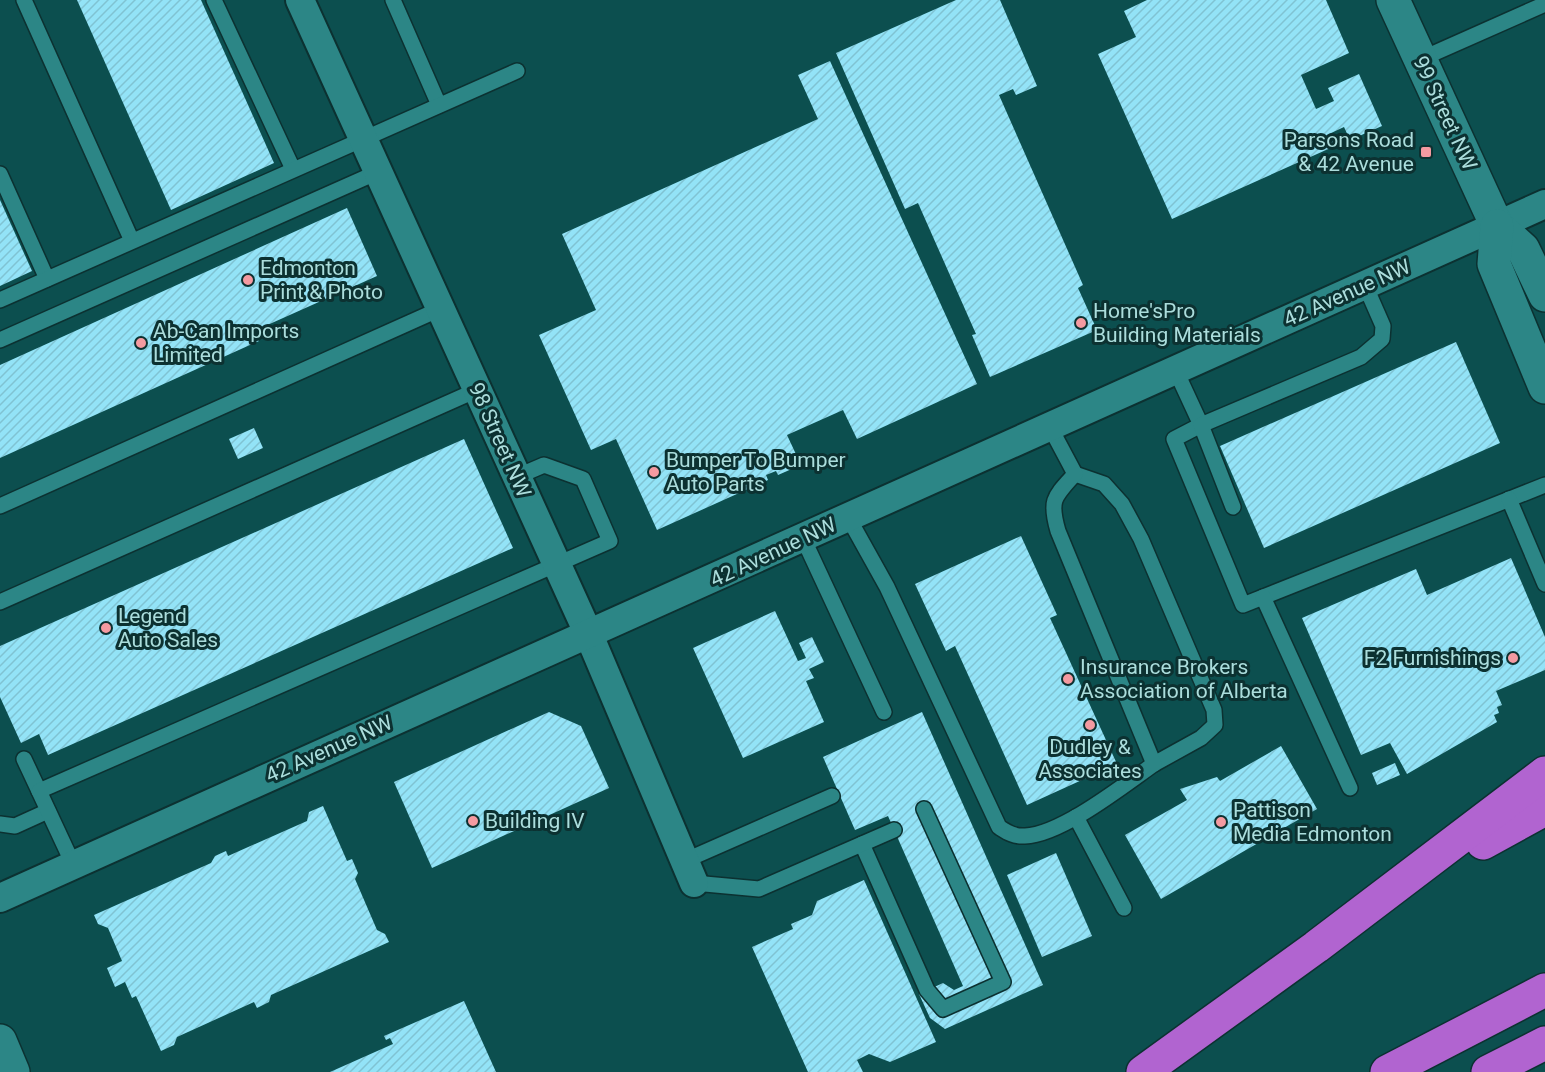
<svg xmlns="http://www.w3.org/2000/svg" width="1545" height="1072" viewBox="0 0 1545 1072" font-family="Roboto,sans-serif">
	<defs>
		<pattern id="building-hatch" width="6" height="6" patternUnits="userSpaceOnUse" patternTransform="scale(1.5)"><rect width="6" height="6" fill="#93e3f7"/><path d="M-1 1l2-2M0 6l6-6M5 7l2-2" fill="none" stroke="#80c3d3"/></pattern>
	</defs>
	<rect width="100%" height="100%" fill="#0c4f4f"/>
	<!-- building -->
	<g fill="url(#building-hatch)">
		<polygon points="77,0 201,0 274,163 171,210"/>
		<polygon points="956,0 1000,0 1037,86 1016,95 1013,89 999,95 1083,285 1078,288 1097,330 990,377 972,335 976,334 918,203 905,209 836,53"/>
		<polygon points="1147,0 1326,0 1349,53 1301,75 1316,109 1334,101 1328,88 1359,74 1382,126 1350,140 1344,127 1329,134 1335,146 1172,219 1098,54 1136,37 1124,11"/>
		<polygon points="830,61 977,384 857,439 843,410 787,435 801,465 778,475 776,471 766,475 768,480 657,530 616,439 591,450 539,335 596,310 562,234 818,119 798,75"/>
		<polygon points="0,200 32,271 0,286"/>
		<polygon points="347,208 377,276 254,331 259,341 0,458 0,365"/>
		<polygon points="1456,342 1500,443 1264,548 1220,446"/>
		<polygon points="254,428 263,448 238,459 229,439"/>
		<polygon points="464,439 513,548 48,755 39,734 21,743 0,697 0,646"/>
		<polygon points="1021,536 1057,615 1050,618 1117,764 1027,805 955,646 946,651 915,584"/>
		<polygon points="1511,558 1545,637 1545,670 1496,691 1502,705 1497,707 1499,713 1494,715 1497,722 1407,774 1390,743 1361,755 1302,618 1416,569 1427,595"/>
		<polygon points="775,611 798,661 806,658 799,643 812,637 824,662 809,669 814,678 806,681 824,722 743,758 693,648"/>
		<polygon points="549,712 581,726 609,788 432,868 394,782"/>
		<polygon points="922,712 1043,985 945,1029 930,1018 919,994 943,983 954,990 963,986 888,816 855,830 823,757"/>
		<polygon points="1281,746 1317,809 1161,899 1125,835 1187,800 1180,789 1217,777 1220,781"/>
		<polygon points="1395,763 1400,775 1377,785 1372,773"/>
		<polygon points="323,806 347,861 352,859 358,873 355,879 377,930 385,934 389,942 271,995 269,1002 257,1008 254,1002 177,1037 174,1045 161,1051 136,996 132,998 125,982 115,987 107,968 122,961 108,928 98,924 94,915 211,863 215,856 226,851 228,856 307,821 309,812"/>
		<polygon points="1056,853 1092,936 1042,957 1007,875"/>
		<polygon points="864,880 936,1042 890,1062 869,1054 857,1060 863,1072 808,1072 752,947 793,929 791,924 812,915 817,901"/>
		<polygon points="464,1001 496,1072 330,1072 393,1044 390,1038 386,1040 384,1036"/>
	</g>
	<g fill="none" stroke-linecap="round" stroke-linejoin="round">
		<!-- service casing -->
		<g stroke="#0c3131" stroke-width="18">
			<g id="service">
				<polyline points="24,0 132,241"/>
				<polyline points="214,0 293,169"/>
				<polyline points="393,0 439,105"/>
				<polyline points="1421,59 1545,4"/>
				<polyline points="0,174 47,279"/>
				<polyline points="0,300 517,71"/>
				<polyline points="0,340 378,172"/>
				<polyline points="1176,371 1201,425 1174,439 1243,605 1545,485"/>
				<polyline points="1075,474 1104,484 1122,504 1141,539 1214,710 1215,725 1201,738 1154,764"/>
				<polyline points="1509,499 1545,584"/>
				<polyline points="0,506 440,309"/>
				<polyline points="1233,507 1201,425 1361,357 1382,339 1383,326 1365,285"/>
				<path d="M848,517L887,587L999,827C1007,832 1014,837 1025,836C1061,835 1124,785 1154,764L1058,531C1049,500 1054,497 1075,474L1050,427"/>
				<polyline points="803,538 884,712"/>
				<polyline points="1263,597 1350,788"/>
				<polyline points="0,602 477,390"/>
				<polyline points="24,759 39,791"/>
				<polyline points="1076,817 1124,908"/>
				<polyline points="0,824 15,826 48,811"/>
				<polyline points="862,844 927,990 943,1009 1003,982 924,809"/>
				<polyline points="684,861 832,796"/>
				<polyline points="73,864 39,791 610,541 583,479 544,465 516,477"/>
				<polyline points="694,883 759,889 894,830"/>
			</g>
		</g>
		<!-- minor casing -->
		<g stroke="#0c3131" stroke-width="32">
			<g id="minor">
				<polyline points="300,0 589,635 694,883"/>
				<polyline points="0,898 1545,204"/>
			</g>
		</g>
		<!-- tertiary casing -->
		<g stroke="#0c3131" stroke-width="36">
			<polyline id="tertiary" points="0,1041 13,1072"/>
		</g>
		<!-- secondary casing -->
		<g stroke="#0c3131" stroke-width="36">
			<g id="secondary">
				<polyline points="1393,0 1497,226 1523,249 1545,295"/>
				<polyline points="1497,226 1494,264 1545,387"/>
			</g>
		</g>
		<!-- motorway casing -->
		<g stroke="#0c3131" stroke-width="36">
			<g id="motorway">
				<polyline points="1483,843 1545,809"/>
				<polyline points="1143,1072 1316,947 1545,773"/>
				<polyline points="1387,1072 1545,990"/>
				<polyline points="1488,1072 1545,1043"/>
			</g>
		</g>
		<!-- service -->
		<use href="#service" stroke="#2c8686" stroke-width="15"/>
		<!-- minor -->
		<use href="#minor" stroke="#2c8686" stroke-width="28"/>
		<!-- tertiary -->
		<use href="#tertiary" stroke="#2c8686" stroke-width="33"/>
		<!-- secondary -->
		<use href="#secondary" stroke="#2c8686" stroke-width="33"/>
		<!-- motorway -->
		<use href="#motorway" stroke="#b164d0" stroke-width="33"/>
	</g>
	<!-- markers -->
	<g fill="#f49aa1" stroke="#0c3131" stroke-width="2">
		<rect x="1420" y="146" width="12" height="12" rx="3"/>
		<circle cx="248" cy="280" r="6"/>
		<circle cx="1081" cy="323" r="6"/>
		<circle cx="141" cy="343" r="6"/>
		<circle cx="654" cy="472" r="6"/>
		<circle cx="106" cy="628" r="6"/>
		<circle cx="1513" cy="658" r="6"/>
		<circle cx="1068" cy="679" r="6"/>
		<circle cx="1090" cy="725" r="6"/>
		<circle cx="473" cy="821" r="6"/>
		<circle cx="1221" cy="822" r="6"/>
	</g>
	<g text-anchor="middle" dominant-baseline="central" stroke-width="6" stroke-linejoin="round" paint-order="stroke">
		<!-- street labels -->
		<g font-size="21" fill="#abdddc" stroke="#0c3131">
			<text transform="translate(1445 113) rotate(65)">99 Street NW</text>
			<text transform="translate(1347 293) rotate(-24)">42 Avenue NW</text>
			<text transform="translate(500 440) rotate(66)">98 Street NW</text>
			<text transform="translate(773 552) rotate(-25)">42 Avenue NW</text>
			<text transform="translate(329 749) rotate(-24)">42 Avenue NW</text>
		</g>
		<!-- poi labels -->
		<g font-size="21" fill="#abdddc" stroke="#0c3131" text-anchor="start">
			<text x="1414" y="140" text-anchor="end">Parsons Road<tspan x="1414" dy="24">&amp; 42 Avenue</tspan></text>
			<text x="260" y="268">Edmonton<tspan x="260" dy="24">Print &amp; Photo</tspan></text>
			<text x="1093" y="311">Home'sPro<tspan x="1093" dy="24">Building Materials</tspan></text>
			<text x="153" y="331">Ab-Can Imports<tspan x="153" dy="24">Limited</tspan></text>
			<text x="666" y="460">Bumper To Bumper<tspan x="666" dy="24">Auto Parts</tspan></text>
			<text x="118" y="616">Legend<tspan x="118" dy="24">Auto Sales</tspan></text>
			<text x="1501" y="658" text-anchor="end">F2 Furnishings</text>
			<text x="1080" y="667">Insurance Brokers<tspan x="1080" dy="24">Association of Alberta</tspan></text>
			<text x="1090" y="747" text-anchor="middle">Dudley &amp;<tspan x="1090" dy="24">Associates</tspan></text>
			<text x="1233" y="810">Pattison<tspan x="1233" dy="24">Media Edmonton</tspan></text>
			<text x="485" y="821">Building IV</text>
		</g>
	</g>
</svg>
